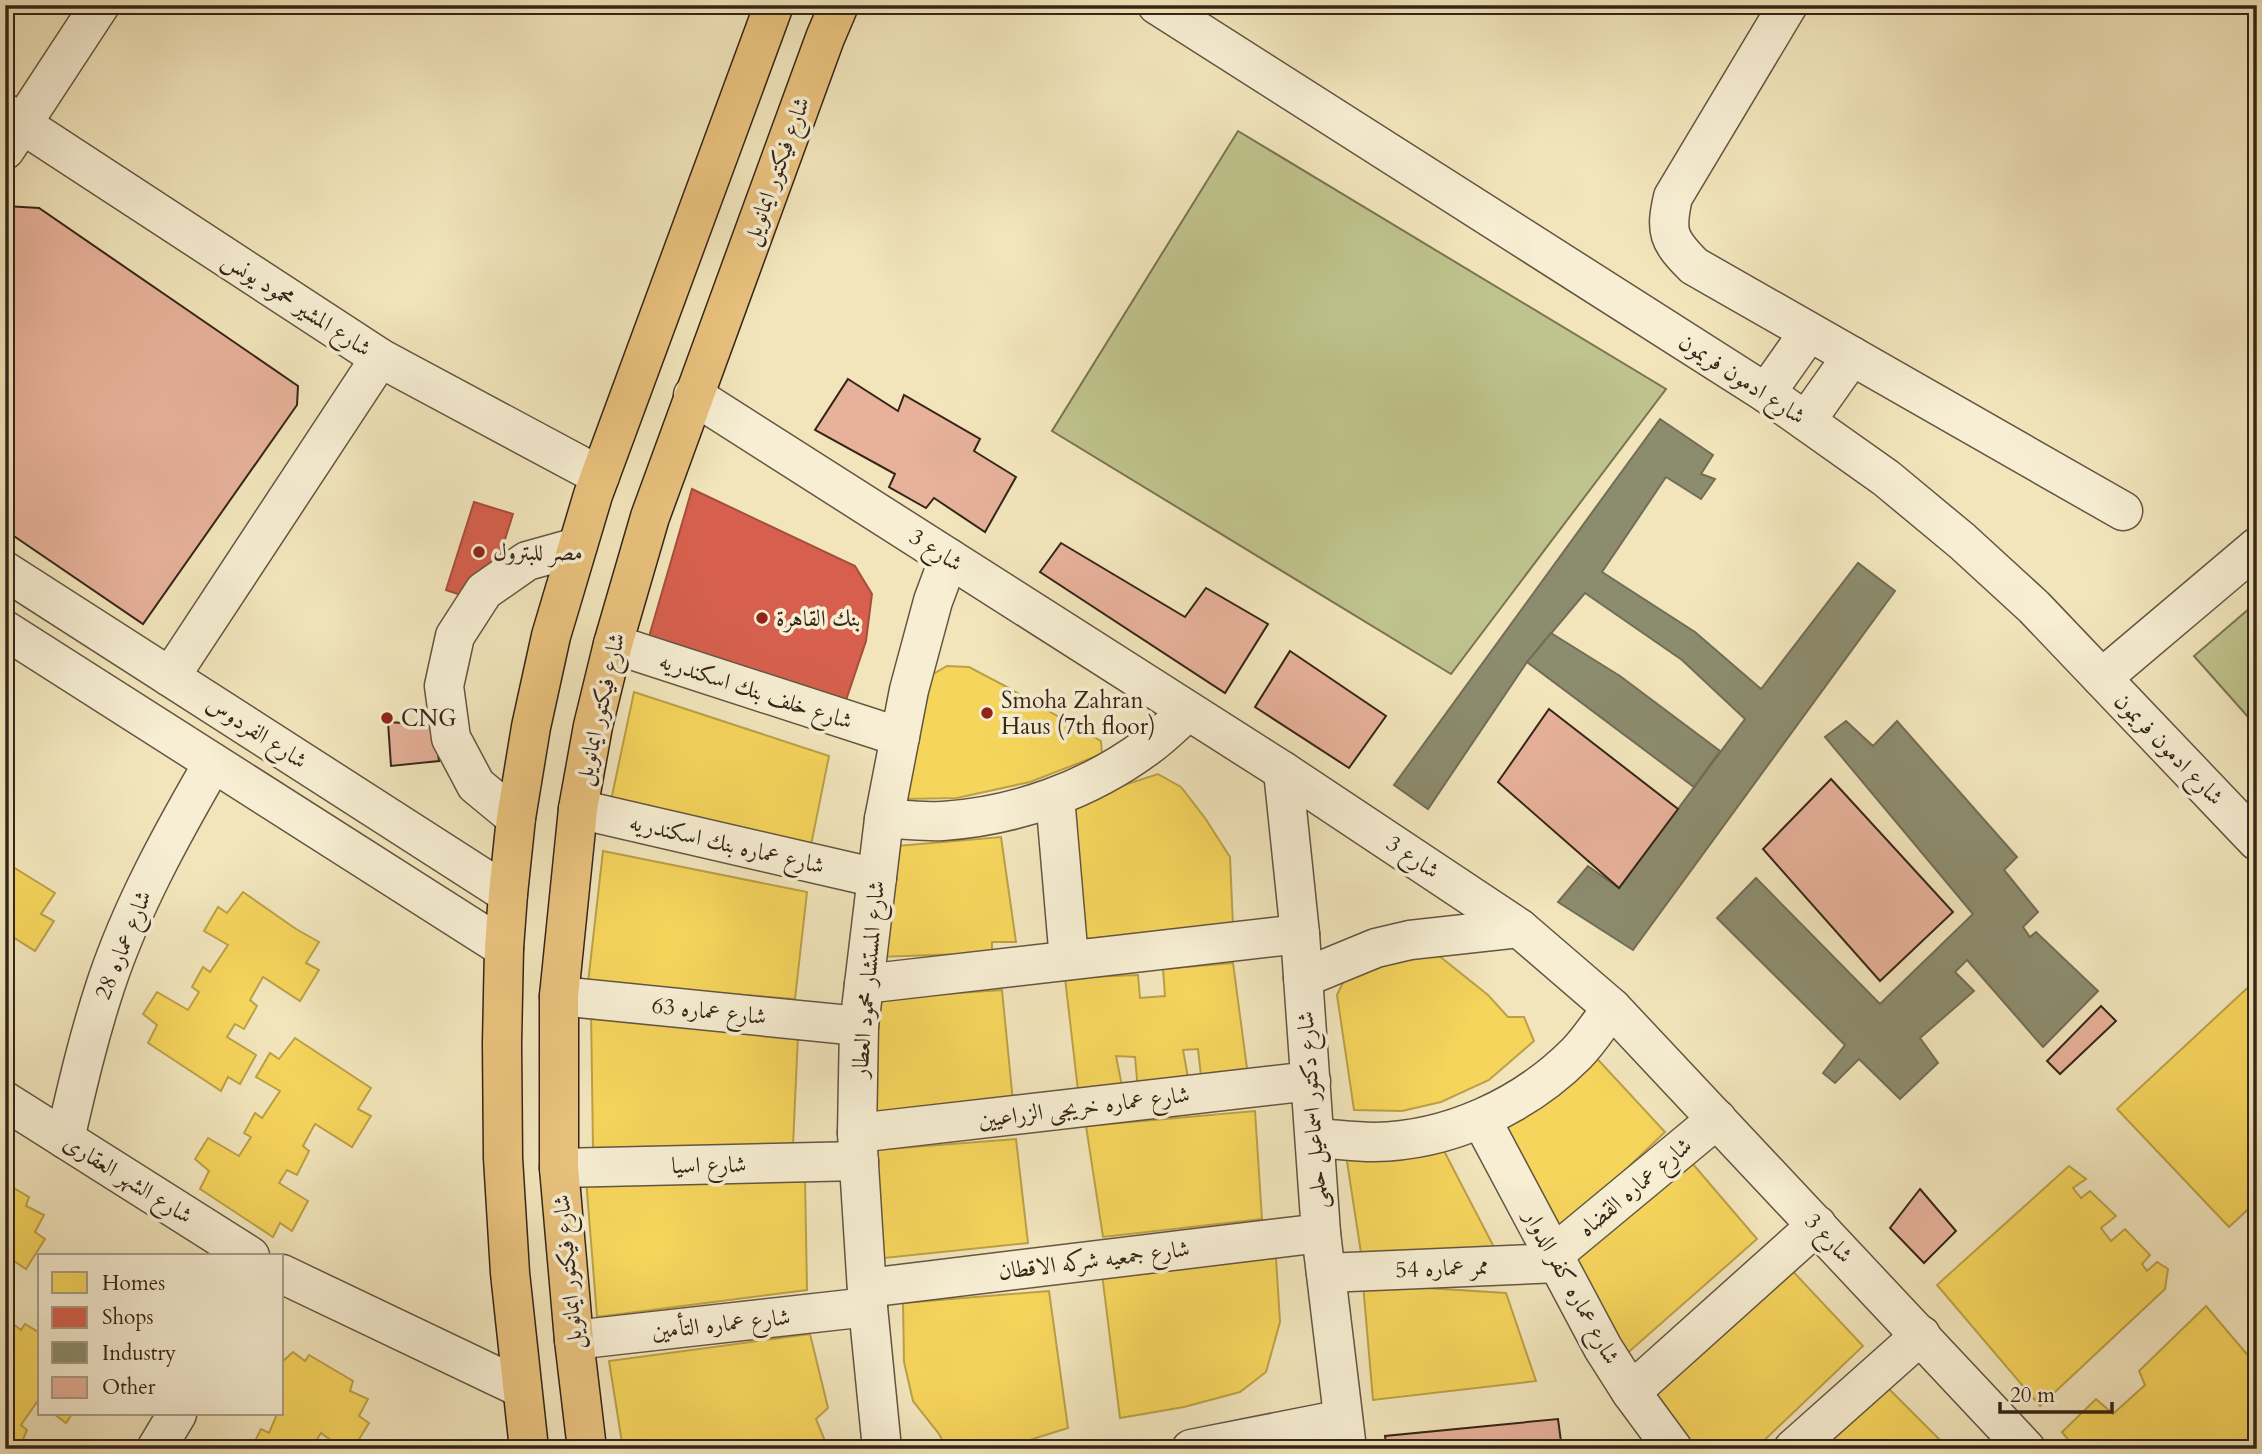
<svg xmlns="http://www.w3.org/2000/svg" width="2262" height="1454" viewBox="0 0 2262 1454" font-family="Cardo,Amiri,serif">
	<rect width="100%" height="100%" fill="#f2e5bc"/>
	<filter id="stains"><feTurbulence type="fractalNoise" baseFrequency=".00286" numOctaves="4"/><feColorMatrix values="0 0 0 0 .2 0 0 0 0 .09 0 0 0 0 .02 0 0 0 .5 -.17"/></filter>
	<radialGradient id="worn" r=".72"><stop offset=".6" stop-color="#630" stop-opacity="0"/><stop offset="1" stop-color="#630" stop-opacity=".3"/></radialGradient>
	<!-- green -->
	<g fill="#bfc38d" stroke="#7a7452" stroke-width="2">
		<polygon points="1238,131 1666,389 1451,674 1052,431"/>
		<polygon points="2257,602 2257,727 2194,656"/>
	</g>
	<!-- homes -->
	<g fill="#f6d55c" stroke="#bca047" stroke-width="2">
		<polygon points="947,666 969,667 1005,686 1101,741 1102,754 1030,782 957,798 902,799 930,676"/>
		<polygon points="634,692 829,756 809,855 610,805"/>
		<polygon points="1158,774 1181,787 1205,818 1230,857 1233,926 1072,940 1059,806"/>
		<polygon points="1001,837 1016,942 992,942 992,953 877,957 886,847"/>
		<polygon points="603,851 807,892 795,999 588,983"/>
		<polygon points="5,862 55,893 41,914 54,921 35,951 5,932"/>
		<polygon points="243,892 296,929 319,942 306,963 319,970 300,1001 263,977 250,1000 257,1006 244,1029 235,1024 227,1037 256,1055 240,1084 228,1077 221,1091 148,1043 157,1025 143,1014 157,992 188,1010 199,992 192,987 203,967 210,972 228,945 204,931 218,907 227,913"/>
		<polygon points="1438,955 1488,995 1508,1017 1524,1017 1534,1041 1489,1080 1441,1102 1402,1111 1354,1110 1337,995 1347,974 1396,962"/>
		<polygon points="1233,963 1248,1076 1202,1085 1198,1049 1183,1050 1189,1083 1138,1090 1135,1057 1116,1056 1123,1091 1079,1099 1065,978 1138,975 1140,998 1165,996 1163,969"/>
		<polygon points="2257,979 2257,1201 2229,1227 2117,1109"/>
		<polygon points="1002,990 1013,1102 871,1113 870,999"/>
		<polygon points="591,1010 798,1035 793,1146 593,1148"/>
		<polygon points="295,1038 371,1088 358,1109 371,1116 352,1147 315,1124 303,1146 309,1151 297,1175 287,1170 279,1183 308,1201 292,1231 280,1223 273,1237 200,1189 209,1171 195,1159 208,1138 239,1156 251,1137 244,1133 255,1113 262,1118 280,1091 256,1077 270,1053 279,1059"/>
		<polygon points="1590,1051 1665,1132 1556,1236 1500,1122"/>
		<polygon points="1255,1111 1262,1219 1103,1237 1086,1126"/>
		<polygon points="1016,1139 1028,1243 875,1259 874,1150"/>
		<polygon points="1443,1149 1497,1253 1361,1253 1346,1155"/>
		<polygon points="1686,1156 1757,1239 1623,1357 1572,1265"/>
		<polygon points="2069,1166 2086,1179 2073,1188 2081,1198 2090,1191 2116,1216 2101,1228 2111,1241 2125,1229 2150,1255 2142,1264 2147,1271 2157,1262 2168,1269 2165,1289 2040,1406 1937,1285"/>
		<polygon points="805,1178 807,1290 597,1317 586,1179"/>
		<polygon points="5,1183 29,1197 26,1206 44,1215 35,1232 45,1239 26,1269 5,1255"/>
		<polygon points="1276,1258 1280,1322 1266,1372 1240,1392 1184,1407 1120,1418 1102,1274"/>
		<polygon points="1786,1264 1863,1346 1755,1449 1689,1449 1651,1394"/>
		<polygon points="1363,1284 1506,1293 1536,1381 1373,1400"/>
		<polygon points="1049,1291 1068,1428 1001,1449 947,1449 939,1434 913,1401 904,1362 903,1303"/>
		<polygon points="2206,1306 2257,1366 2257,1449 2076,1449 2062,1432 2096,1399 2113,1414 2145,1385 2139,1371"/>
		<polygon points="9,1321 21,1330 25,1324 40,1333 40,1404 37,1402 21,1425 27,1430 19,1449 11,1446 10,1449 5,1449 5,1325"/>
		<polygon points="810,1334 828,1408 816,1419 827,1446 803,1449 623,1449 609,1361"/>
		<polygon points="293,1352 305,1361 309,1355 353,1381 350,1391 368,1399 359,1416 369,1423 353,1449 343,1449 321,1433 311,1449 251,1449 261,1429 269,1433 277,1414 282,1414 282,1362"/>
		<polygon points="1886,1386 1949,1449 1814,1449"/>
		<polygon points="54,1414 72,1414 66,1423"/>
	</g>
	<!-- shops -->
	<g fill="#d6604d" stroke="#a64e3d" stroke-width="2">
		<polygon points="692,489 855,566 872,594 866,641 843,709 646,647"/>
		<polygon points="474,502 513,514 485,603 446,590"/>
	</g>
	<!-- industry -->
	<g fill="#8c8c6e" stroke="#726d54" stroke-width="2">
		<polygon points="1660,419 1713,455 1701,474 1715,479 1701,499 1666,477 1602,572 1695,632 1761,689 1858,563 1895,591 1633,950 1558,902 1588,866 1619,888 1745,719 1682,660 1585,593 1527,662 1428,809 1394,785"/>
		<polygon points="1551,633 1620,676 1720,751 1694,787 1527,662"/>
		<polygon points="1846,721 1873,746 1897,721 2017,857 2004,870 2038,912 2023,927 2030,937 2036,932 2098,991 2043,1047 1967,960 1955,972 1974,991 1920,1038 1938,1063 1900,1099 1859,1059 1835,1083 1823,1073 1845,1045 1717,918 1756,878 1880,1004 1973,914 1825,737"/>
	</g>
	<!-- building -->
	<g fill="#e7b19a" stroke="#352517" stroke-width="2">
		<polygon points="5,206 39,208 298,386 297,405 143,624 5,530"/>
		<polygon points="848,379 898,411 904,395 980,439 974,451 1016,477 985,532 934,498 926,508 889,487 895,474 815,430"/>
		<polygon points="1061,543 1185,617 1206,588 1268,624 1225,693 1040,572"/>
		<polygon points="1290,651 1386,716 1349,768 1255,707"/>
		<polygon points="1549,709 1678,809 1619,888 1498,782"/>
		<polygon points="388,722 434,725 439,761 391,766"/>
		<polygon points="1831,779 1953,912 1880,981 1763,849"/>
		<polygon points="2101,1006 2116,1021 2060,1074 2047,1061"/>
		<polygon points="1920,1189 1956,1231 1924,1263 1890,1228"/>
		<polygon points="1558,1419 1562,1449 1387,1449 1385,1436"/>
	</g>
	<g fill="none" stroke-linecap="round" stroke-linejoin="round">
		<!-- minor casing -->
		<g stroke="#645540" stroke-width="41">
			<g id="minor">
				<polyline points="1157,5 1766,393 1886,478 1962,541 2034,607 2257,841"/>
				<path d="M1788,5L1673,197C1665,232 1668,240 1694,266L2123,511"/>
				<polyline points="5,113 380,358 600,476"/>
				<polyline points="5,150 100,5"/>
				<polyline points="1766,393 1809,332"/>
				<polyline points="693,395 1283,771 1519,928 1612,1008 2026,1449"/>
				<polyline points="1806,421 1852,356"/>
				<polyline points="5,571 508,894"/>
				<polyline points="5,630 504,948"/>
				<polyline points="613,644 900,737"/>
				<polyline points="170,677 380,358"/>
				<polyline points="2102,678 2257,547"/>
				<polyline points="1283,771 1300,934 1321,1233 1347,1449"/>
				<polyline points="1055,797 1069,960"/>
				<polyline points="578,809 877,878"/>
				<polyline points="516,818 476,785 451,738 444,686 455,636 484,591 527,561 577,547"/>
				<path d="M884,819C904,819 924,822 943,821C1016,816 1089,790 1148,746C1162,736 1175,723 1188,711"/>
				<polyline points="1303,978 1376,948 1410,940 1519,928"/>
				<polyline points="864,984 1300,934"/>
				<polyline points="559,996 859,1026"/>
				<polyline points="5,1101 250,1256"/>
				<polyline points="1481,1119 1603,1348 1631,1392 1673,1449"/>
				<polyline points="857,1133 1311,1081"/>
				<path d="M1315,1138C1334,1139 1354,1142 1374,1142C1448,1141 1523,1107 1576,1054C1589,1041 1600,1023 1612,1008"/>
				<path d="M65,1139C77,1087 89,1035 106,984C132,906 172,834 213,763"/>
				<polyline points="559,1168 859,1161"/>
				<polyline points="1553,1255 1717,1119"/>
				<polyline points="1326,1273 1558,1263"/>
				<polyline points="282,1274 521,1388"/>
				<polyline points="867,1288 1321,1233"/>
				<polyline points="574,1340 868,1307"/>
				<polyline points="1631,1392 1817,1225"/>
				<polyline points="156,1449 177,1414"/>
				<polyline points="882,1449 868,1307 857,1133 859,1026 884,819 909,690 933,601 949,558"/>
				<polyline points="1191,1449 1343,1419"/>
				<polyline points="1793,1449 1921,1335"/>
			</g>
		</g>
		<!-- major casing -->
		<g stroke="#352517" stroke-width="41">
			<g id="major">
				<polyline points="529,1449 510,1273 503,1158 502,1043 504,948 508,894 516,818 531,727 551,636 593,495 774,5"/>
				<polyline points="587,1449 574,1340 559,1168 559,996 578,809 593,726 613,644 650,517 825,38 839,5"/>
			</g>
		</g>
		<!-- minor -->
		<use href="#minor" stroke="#f7eed3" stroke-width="38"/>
		<!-- major -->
		<use href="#major" stroke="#e9c27e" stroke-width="38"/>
	</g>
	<!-- markers -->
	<g fill="#8f2418" stroke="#f7eed3" stroke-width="2.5">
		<circle cx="479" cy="552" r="7"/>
		<circle cx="762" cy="618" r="7"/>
		<circle cx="987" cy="713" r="7"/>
		<circle cx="387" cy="718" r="7"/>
	</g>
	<g text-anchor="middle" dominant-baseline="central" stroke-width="7" stroke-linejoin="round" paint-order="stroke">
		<!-- street labels -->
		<g font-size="23" fill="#352517" stroke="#f7eed3">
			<text transform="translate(776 171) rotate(-70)">شارع فيكتور ايمانويل</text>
			<text transform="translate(297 304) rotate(33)">شارع المشير محمود يونس</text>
			<text transform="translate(1742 379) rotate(33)">شارع ادمون فريمون</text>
			<text transform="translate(936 550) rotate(33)">شارع 3</text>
			<text transform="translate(756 691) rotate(18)">شارع خلف بنك اسكندريه</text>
			<text transform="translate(600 709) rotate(-77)">شارع فيكتور ايمانويل</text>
			<text transform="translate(257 732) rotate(33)">شارع الفردوس</text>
			<text transform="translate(2169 749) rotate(46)">شارع ادمون فريمون</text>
			<text transform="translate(727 844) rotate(13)">شارع عماره بنك اسكندريه</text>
			<text transform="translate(1413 857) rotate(34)">شارع 3</text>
			<text transform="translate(123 945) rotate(-68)">شارع عماره 28</text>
			<text transform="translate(868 979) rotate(-85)">شارع المستشار محمود العطار</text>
			<text transform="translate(709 1011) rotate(6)">شارع عماره 63</text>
			<text transform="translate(1084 1107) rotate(-7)">شارع عماره خريجى الزراعيين</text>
			<text transform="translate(1312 1110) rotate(-94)">شارع دكتور اسماعيل حلمى</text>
			<text transform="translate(709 1165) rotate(-1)">شارع اسيا</text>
			<text transform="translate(128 1179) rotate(32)">شارع الشهر العقارى</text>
			<text transform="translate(1635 1187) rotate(-40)">شارع عماره القضاه</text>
			<text transform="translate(1829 1238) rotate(47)">شارع 3</text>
			<text transform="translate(1094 1260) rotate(-7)">شارع جمعيه شركه الاقطان</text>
			<text transform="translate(1442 1268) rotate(-2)">ممر عماره 54</text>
			<text transform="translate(568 1272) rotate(-95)">شارع فيكتور ايمانويل</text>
			<text transform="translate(1572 1287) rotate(61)">شارع عماره كفر الدوار</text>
			<text transform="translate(721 1324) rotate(-6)">شارع عماره التأمين</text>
		</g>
		<!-- poi labels -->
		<g font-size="23" fill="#352517" stroke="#f7eed3" text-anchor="start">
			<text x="493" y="552">مصر للبترول</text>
			<text x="776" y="618">بنك القاهرة</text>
			<text x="1001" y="700">Smoha Zahran<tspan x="1001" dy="26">Haus (7th floor)</tspan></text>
			<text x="401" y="718">CNG</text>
		</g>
	</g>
	<!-- margin -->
	<rect width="2262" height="1454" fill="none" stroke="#f2e5bc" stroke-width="28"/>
	<rect x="7" y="7" width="2248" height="1440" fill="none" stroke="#352517" stroke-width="3.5"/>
	<rect x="14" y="14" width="2234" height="1426" fill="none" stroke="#352517" stroke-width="2"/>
	<!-- legend -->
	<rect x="38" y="1254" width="245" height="161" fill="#f7eed3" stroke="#a99e88" stroke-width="2"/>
	<rect x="52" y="1272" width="35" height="21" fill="#f6d55c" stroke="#a99e88" stroke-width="2"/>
	<text x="102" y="1290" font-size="21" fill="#352517">Homes</text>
	<rect x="52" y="1307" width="35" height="21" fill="#d6604d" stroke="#a99e88" stroke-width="2"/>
	<text x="102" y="1324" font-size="21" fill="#352517">Shops</text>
	<rect x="52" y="1342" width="35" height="21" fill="#8c8c6e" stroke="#a99e88" stroke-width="2"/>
	<text x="102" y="1360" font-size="21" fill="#352517">Industry</text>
	<rect x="52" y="1377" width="35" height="21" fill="#e7b19a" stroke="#a99e88" stroke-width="2"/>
	<text x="102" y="1394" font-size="21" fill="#352517">Other</text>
	<!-- scale -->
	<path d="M2000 1402v10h112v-10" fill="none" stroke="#352517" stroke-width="3.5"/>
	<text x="2010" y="1402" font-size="21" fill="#352517" stroke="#f7eed3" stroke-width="5" paint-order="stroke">20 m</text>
	<rect width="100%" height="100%" filter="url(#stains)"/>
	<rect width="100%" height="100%" fill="url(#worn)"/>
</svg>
